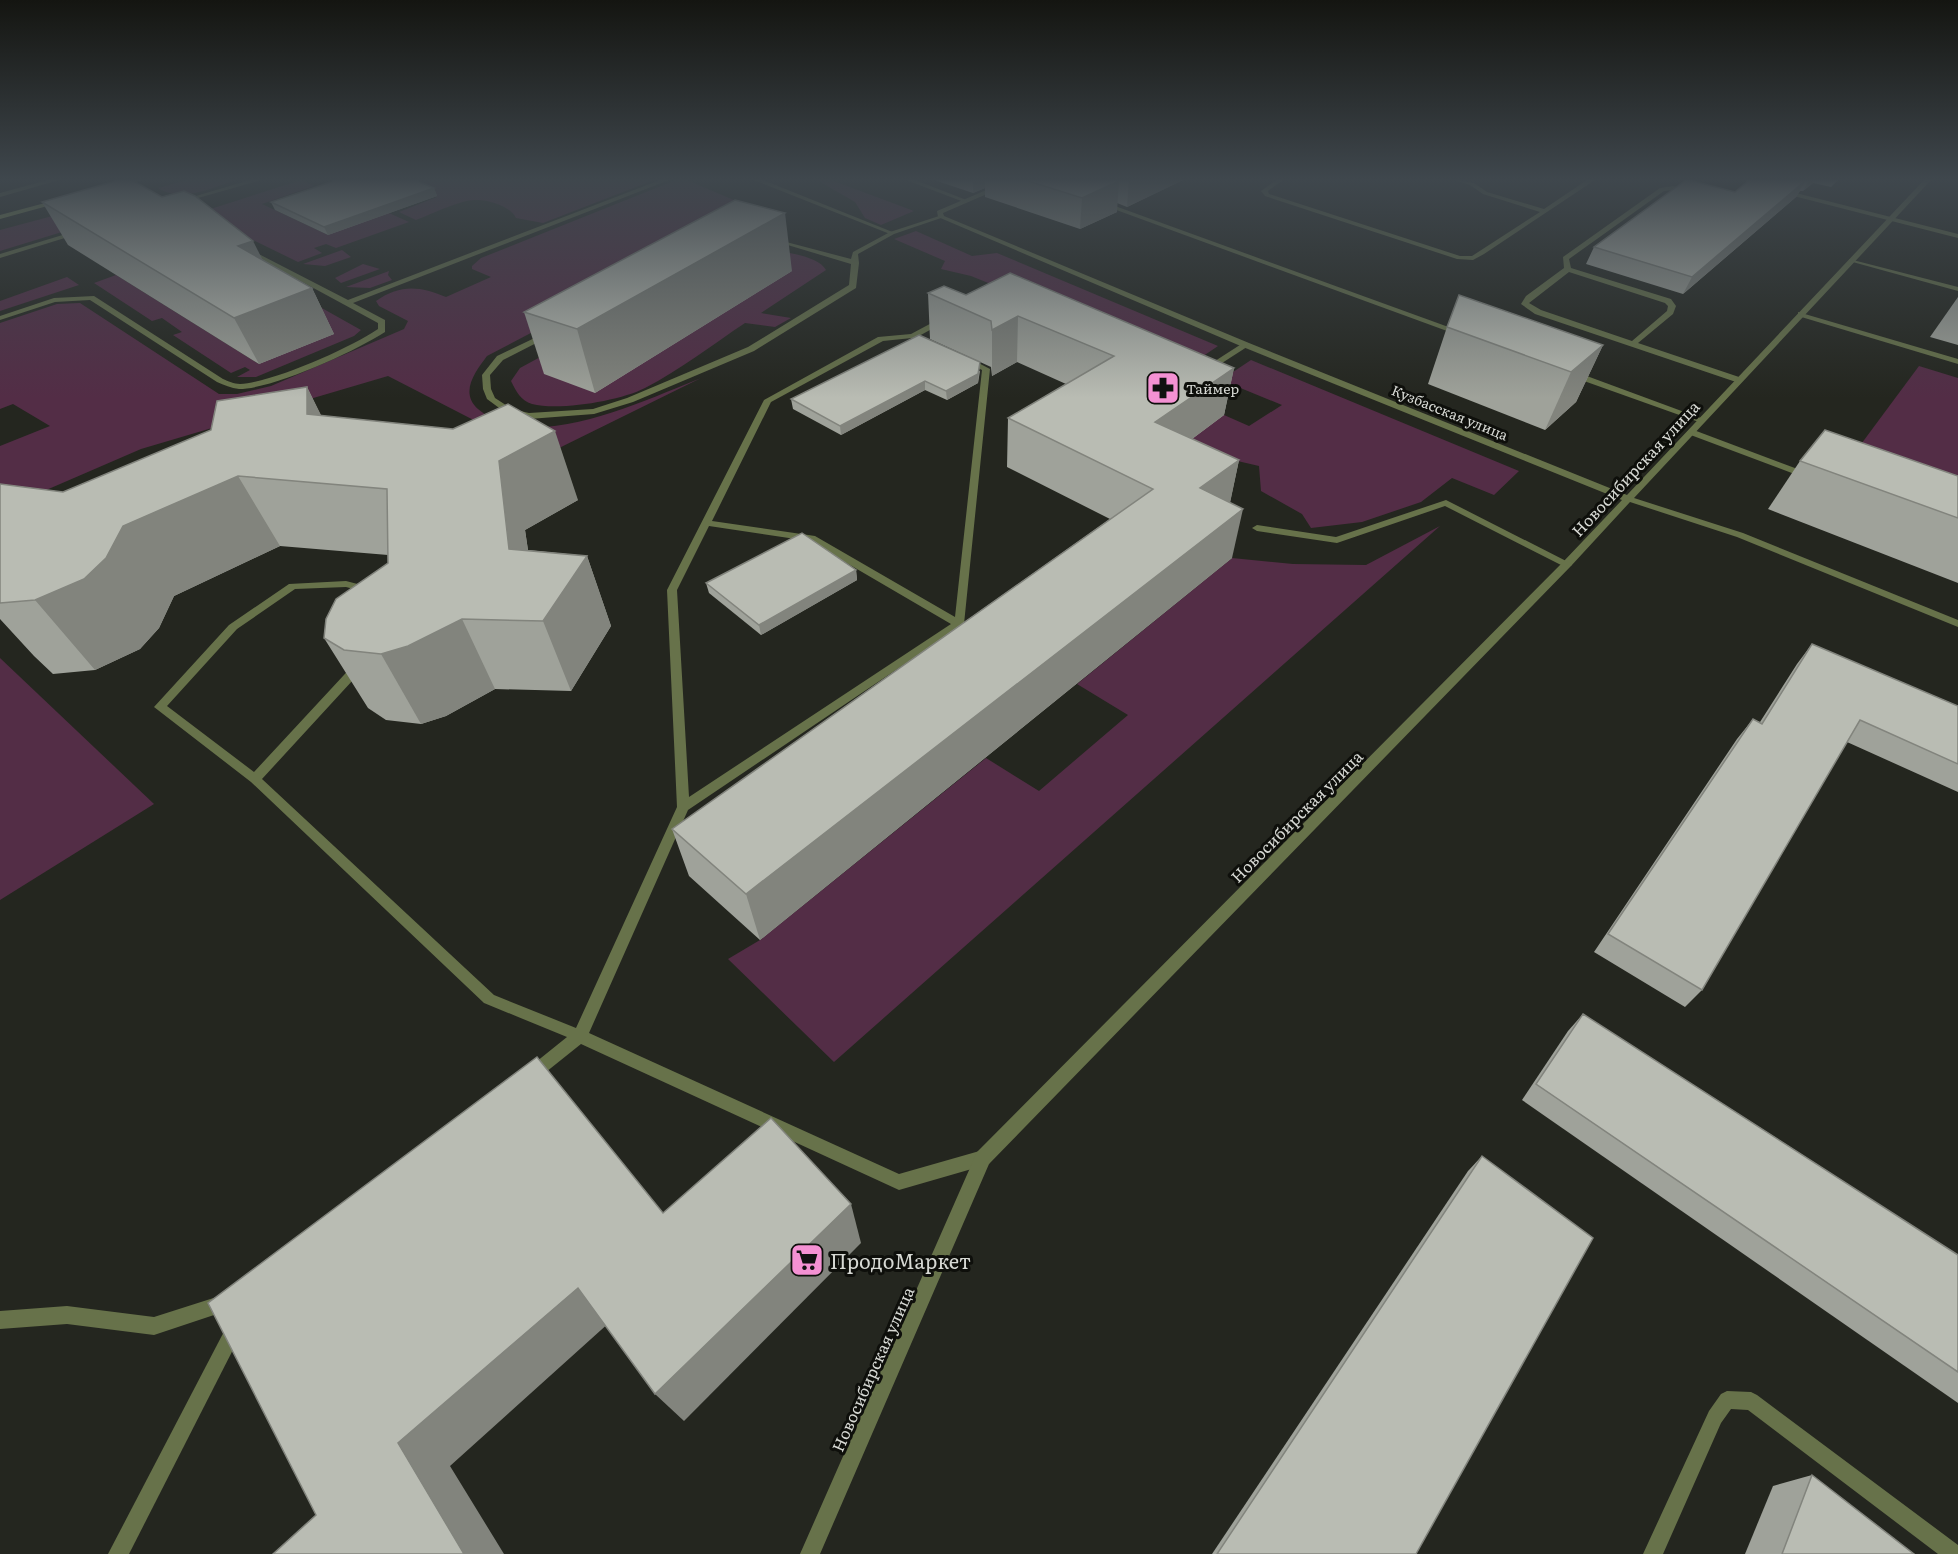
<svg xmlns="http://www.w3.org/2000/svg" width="1958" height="1554" viewBox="0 0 1958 1554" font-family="Literata,serif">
	<rect width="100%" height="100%" fill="#24261f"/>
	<!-- green -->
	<g fill="#532d46">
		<path d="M187,180H236C212,188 181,203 158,188Z"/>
		<polygon points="301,180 314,186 262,204 328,235 380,209 409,222 336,248 326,244 314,248 322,253 298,262 198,213"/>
		<path d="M399,180H654L543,223L516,218C510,206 488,199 475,200C460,200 432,214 416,220L399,212L437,197Z"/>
		<path d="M676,180H687L771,216L683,253L487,356C476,371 459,392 478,409C532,456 645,400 701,378L553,451L532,450L388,376L141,449L0,510V446L50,426L13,404L0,409V323L57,304L80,303L219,394H237L271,386L404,329L408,321L379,306L376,301C400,284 420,286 446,297L491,277L472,269V266L481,258Z"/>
		<polygon points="817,180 831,180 914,211 881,225 865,218 855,202"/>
		<polygon points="131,195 137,209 0,251 0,230"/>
		<polygon points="916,231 972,256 997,253 1218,346 1190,365 971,276 941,269 945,261 894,239"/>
		<path d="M768,248C784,253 818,255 826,270L761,313L791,318L775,327L745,323C712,345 680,370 645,388C620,401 559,411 532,404C521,401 516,391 511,381L520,368L730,254Z"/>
		<polygon points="342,250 351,257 325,266 303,264"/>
		<polygon points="363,264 380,269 341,283 335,278"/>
		<polygon points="389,271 388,275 392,280 370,288 346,287"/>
		<polygon points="116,275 259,364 279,284 361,330 354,336 256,377 237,377 250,370 245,367 231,373 173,335 182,332 162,318 152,321 94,283"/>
		<polygon points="67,277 79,285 0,311 0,301"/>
		<polygon points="1251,360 1519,471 1494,495 1452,478 1421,502 1362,522 1311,528 1302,514 1261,491 1259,466 1216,456 1161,427 1224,415 1249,426 1282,405 1221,380"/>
		<polygon points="1919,366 1958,378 1958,492 1853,455"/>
		<polygon points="1440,526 834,1062 728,959 760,940 986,758 1039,791 1128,715 1077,684 1232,558 1293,564 1366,565"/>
		<polygon points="0,658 154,804 0,900"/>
	</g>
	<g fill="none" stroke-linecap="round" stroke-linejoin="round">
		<!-- service -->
		<g fill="#67724a" fill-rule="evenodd">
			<polygon points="48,180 59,180 0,197 0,193"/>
			<polygon points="250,180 261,180 184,202 179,201"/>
			<path d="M660,180H669L353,303L385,320V332C356,351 273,389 239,389C231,388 224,385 217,382L90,300L55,302L0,320V316L54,298L94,296L223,379C228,381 234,384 240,384C274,382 350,348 378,329V323L245,251V249H249L348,300Z"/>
			<polygon points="906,180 915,180 969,201 964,202"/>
			<polygon points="1276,180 1283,180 1268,191 1269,194 1460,256 1472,256 1540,212 1483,194 1470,185 1455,180 1474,183 1487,192 1544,209 1587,180 1595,180 1484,254 1473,260 1457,259 1265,196 1261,191"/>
			<path d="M1673,186L1693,192L1690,194L1673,190L1664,191L1569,259L1571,268L1671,299L1676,306L1673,314L1638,343L1742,378V382H1736L1535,314L1521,304L1526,296L1564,268L1563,257L1660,188ZM1569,272L1665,303L1668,306L1667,311L1632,341L1541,310L1529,303Z"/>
			<polygon points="1784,190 1958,234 1958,238 1782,193 1781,192"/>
			<polygon points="1100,202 1104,202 1465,333 1458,335 1100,204"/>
			<polygon points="939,216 944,217 894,234 858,254 859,263 856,288 754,351 633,402 594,414 529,419 506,413 487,399 483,389 482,375 497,356 547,332 550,332 550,336 503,360 490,375 491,389 495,398 512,409 529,413 593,409 627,398 748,347 849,285 851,264 771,240 771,238 851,259 853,252 890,232"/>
			<polygon points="79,230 82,232 81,233 0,258 0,254"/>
			<polygon points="1849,259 1958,287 1958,291 1849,261"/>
			<polygon points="1798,312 1958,359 1958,364 1798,316"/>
			<path d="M941,318L948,320L919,336L931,341V345H925L912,338L883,341L771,402L712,521L815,536L955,617L982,370L962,360L969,358L990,369L964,624L688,810L589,1033L899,1174L983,1150L989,1152L991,1158L989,1164L899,1190L581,1044L536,1080L531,1082L526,1080L524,1075L526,1070L567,1037L484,1003L251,782L154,707L229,625L289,584L346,581L373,588V592L369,593L346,587L295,589L237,629L167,706L254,772L356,662H364L365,665L364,668L262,779L494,995L576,1028L677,807L667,590L764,400L878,337L911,334ZM709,526L809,541L951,624L689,797L677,590Z"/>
			<polygon points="1243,343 1250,345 1208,372 1201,370"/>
			<polygon points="1570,372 1576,372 1706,420 1699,422 1570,376"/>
			<polygon points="1691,429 1811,474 1813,476 1811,478 1805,478 1688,434 1687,432"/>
			<polygon points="1446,500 1572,564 1571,566 1563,566 1445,506 1337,543 1257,531 1252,528 1257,525 1336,537"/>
			<polygon points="226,1294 232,1297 235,1303 232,1309 154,1335 67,1324 0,1329 0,1311 67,1306 154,1317"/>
			<polygon points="235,1319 241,1322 244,1328 241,1334 129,1554 108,1554 229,1322"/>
			<polygon points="1727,1391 1751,1392 1757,1395 1958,1545 1958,1554 1938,1554 1748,1410 1731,1409 1721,1423 1663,1554 1643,1554 1709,1411 1721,1394"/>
		</g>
		<!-- minor -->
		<g fill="#67724a" fill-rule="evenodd">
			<polygon points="754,180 763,180 895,233 890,234"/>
			<polygon points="1010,180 1019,180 943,213 944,216 1249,343 1627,495 1924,180 1931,180 1634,498 1743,533 1958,620 1958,627 1737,537 1630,502 1571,566 989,1164 820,1554 800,1554 977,1152 1563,562 1622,500 1243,347 938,217 937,211"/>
		</g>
		<!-- secondary -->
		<g fill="#8d9e5d" fill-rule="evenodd">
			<polygon points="132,180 143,180 120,187 117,185"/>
			<polygon points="60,199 63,201 62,202 0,219 0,215"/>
		</g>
	</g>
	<!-- wall -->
	<g fill="#9fa29a">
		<polygon points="934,180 1183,180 1127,207 1117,203 1117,212 1080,229 985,197 985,188 973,193"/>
		<polygon points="1749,180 1838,180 1831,187 1813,183 1803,191 1800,191 1796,197 1683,294 1586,264 1594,247 1735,192"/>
		<polygon points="434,188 437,196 328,235 275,210 271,202"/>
		<polygon points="42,202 263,260 312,288 334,334 259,364 68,245"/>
		<polygon points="792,271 595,393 544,374 524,312"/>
		<polygon points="928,293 966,295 1234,368 1224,415 1192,439 1239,460 1230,502 1232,558 760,940 689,876 672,829 1110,519 1007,467 1008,418 1066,384 1017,362 992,376 991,367 930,339"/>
		<polygon points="1958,297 1958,345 1930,337"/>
		<polygon points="1447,327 1603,345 1576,402 1545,430 1428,384"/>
		<polygon points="980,371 978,383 947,400 925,390 841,435 793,409 791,399"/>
		<polygon points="307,387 321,416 578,500 525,530 528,550 587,556 611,626 571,691 495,689 446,716 421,724 386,720 368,708 324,638 388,563 388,555 280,546 174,596 159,628 140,649 95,670 53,674 34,656 0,619 0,484 63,492 211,430"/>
		<polygon points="1800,461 1958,476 1958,583 1768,509"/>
		<polygon points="856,570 857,580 761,635 709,593 706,583"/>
		<polygon points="1812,644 1958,706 1958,792 1847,742 1702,990 1685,1007 1594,952 1737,739 1753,719 1760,722 1797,664"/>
		<polygon points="1583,1014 1958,1255 1958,1403 1522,1100 1568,1031"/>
		<polygon points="1482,1156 1416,1554 1212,1554 1468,1171"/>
		<polygon points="1812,1475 1914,1554 1745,1554 1773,1486"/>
	</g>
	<!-- shaded-wall -->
	<g fill="#82847d">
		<polygon points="973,180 985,180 985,188 973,193"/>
		<polygon points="1129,180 1183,180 1127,207"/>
		<polygon points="1809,180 1815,180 1813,183 1803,191"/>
		<polygon points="1119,181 1117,212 1080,229 1082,198"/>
		<polygon points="1805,181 1796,197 1683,294 1692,277"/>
		<polygon points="434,188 437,196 328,235 324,227"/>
		<polygon points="785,213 792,271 595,393 577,329"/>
		<polygon points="253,241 275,284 238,246"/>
		<polygon points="312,288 334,334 259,364 234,318"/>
		<polygon points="1018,316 1017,362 992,376 992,330"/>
		<polygon points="1603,345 1576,402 1545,430 1571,372"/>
		<polygon points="980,362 978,383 947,400 946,391"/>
		<polygon points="1234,368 1224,415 1149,471 1155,422"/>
		<polygon points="925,381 925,390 841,435 840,426"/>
		<polygon points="307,387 341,455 307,414"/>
		<polygon points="555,431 578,500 525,530 538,619 509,549 499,461"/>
		<polygon points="1239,460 1229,508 1200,488"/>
		<polygon points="238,476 280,546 174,596 159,628 140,649 95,670 35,600 123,526"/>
		<polygon points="1243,509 1232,558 760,940 746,894"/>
		<polygon points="587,556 611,626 571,691 543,621"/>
		<polygon points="856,570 857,580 761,635 759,625"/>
		<polygon points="462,619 495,689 446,716 421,724 381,654"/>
		<polygon points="851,1204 861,1243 684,1421 655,1394"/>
		<polygon points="578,1288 611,1321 450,1466 504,1554 464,1554 398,1443"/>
	</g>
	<!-- building -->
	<g fill="#b9bcb3" stroke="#82847d" stroke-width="1.5">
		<polygon points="119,180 132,180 162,197 184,191 195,196 253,241 238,246 312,288 234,318 42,202"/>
		<polygon points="337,180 415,180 434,188 324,227 271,202"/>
		<polygon points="1025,180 1116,180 1119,181 1082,198"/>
		<polygon points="1686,180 1689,180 1735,192 1749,180 1802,180 1805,181 1692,277 1594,247"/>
		<polygon points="735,200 785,213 577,329 524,312"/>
		<polygon points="1010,273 1234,368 1155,422 1239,460 1200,488 1243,509 746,894 672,829 1153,489 1008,418 1114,356 1018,316 992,330 991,321 928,293 944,286 966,295"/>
		<polygon points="1459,295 1603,345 1571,372 1447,327"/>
		<polygon points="919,335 980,362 978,374 946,391 925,381 840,426 791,399"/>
		<polygon points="307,387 307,414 453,429 508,404 555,431 499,461 509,549 587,556 543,621 462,619 408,646 381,654 344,650 324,638 326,619 336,599 388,563 387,489 238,476 123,526 106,558 84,579 35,600 0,603 0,484 63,492 211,430 217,401"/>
		<polygon points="1825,430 1958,476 1958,518 1800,461"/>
		<polygon points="802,533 856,570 759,625 706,583"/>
		<polygon points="1812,644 1958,706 1958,764 1860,720 1702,990 1608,934 1753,719 1762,724"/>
		<polygon points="1583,1014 1958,1255 1958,1372 1536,1084"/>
		<polygon points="537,1057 663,1213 771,1118 851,1204 655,1394 578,1288 398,1443 464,1554 273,1554 316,1515 208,1303"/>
		<polygon points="1482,1156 1593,1238 1416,1554 1217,1554"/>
		<polygon points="1812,1475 1914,1554 1782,1554"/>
	</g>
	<!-- sky -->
	<linearGradient id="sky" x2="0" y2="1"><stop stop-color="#141511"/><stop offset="0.45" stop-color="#3f474d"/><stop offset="1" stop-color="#3f474d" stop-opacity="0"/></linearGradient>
	<rect width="1958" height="398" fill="url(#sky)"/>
	<!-- icons -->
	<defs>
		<g id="pharmacy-square" transform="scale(1.725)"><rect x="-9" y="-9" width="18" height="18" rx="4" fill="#f491d3" stroke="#0e0f0b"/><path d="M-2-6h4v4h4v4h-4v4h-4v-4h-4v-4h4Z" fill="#111"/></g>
		<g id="supermarket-square" transform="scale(1.725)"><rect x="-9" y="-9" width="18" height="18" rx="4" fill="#f491d3" stroke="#0e0f0b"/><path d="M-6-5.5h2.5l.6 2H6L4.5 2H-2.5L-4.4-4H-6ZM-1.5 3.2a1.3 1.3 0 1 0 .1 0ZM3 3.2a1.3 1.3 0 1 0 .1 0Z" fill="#111"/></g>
	</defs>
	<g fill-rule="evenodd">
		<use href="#pharmacy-square" x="1163" y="388"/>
		<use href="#supermarket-square" x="807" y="1260"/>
	</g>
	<g text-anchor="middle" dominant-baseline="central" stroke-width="6" stroke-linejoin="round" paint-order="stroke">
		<!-- far-poi labels -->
		<g font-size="14" fill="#d7d9d4" stroke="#0e0f0b" text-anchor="start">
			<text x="1186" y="388">Таймер</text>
		</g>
		<!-- far-street labels -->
		<g font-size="14" fill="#d7d9d4" stroke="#0e0f0b">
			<text transform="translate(1450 412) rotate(22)">Кузбасская улица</text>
		</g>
		<!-- street labels -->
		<g font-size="16" fill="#d7d9d4" stroke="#0e0f0b">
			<text transform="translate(1635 468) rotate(-47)">Новосибирская улица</text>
			<text transform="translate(1296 816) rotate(-45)">Новосибирская улица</text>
			<text transform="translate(872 1369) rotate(-66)">Новосибирская улица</text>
		</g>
		<!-- near-poi labels -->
		<g font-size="20" fill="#d7d9d4" stroke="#0e0f0b" text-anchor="start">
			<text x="830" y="1260">ПродоМаркет</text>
		</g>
	</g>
</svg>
